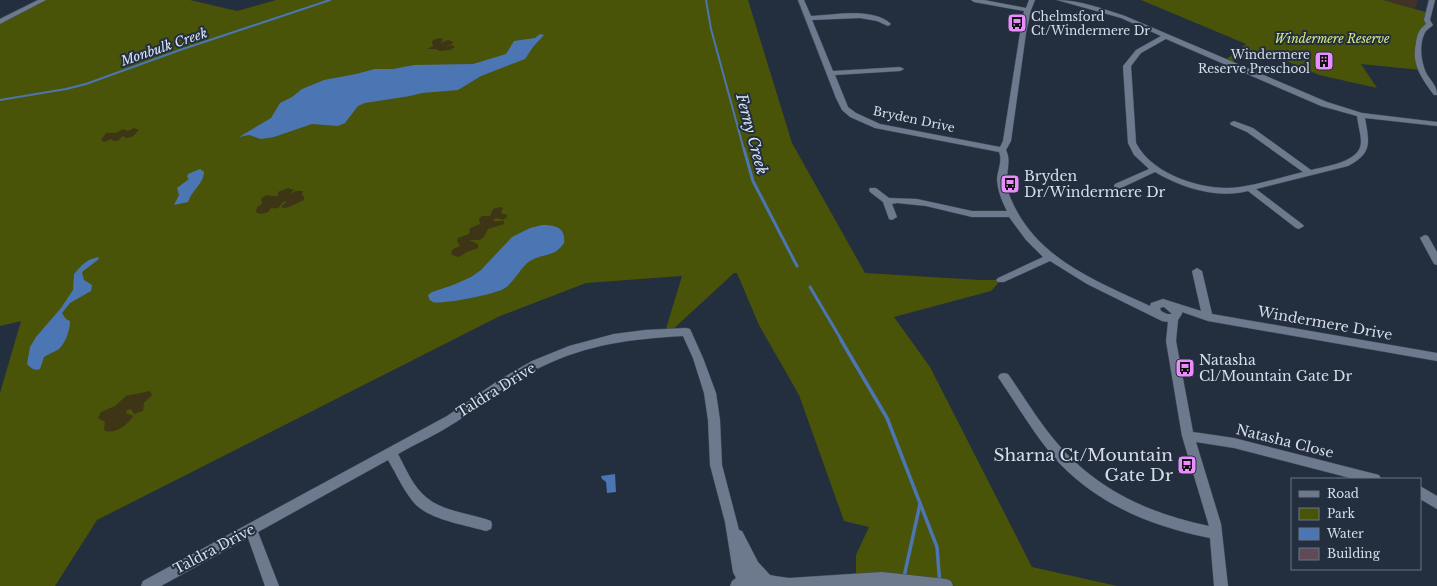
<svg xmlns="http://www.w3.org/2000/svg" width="1437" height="586" viewBox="0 0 1437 586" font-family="'Libre Baskerville',serif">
	<rect width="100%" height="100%" fill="#232e3f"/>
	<!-- commercial -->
	<polygon fill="#423127" points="1383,0 1418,0 1415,9"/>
	<!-- green -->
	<g fill="#495408">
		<polygon points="43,0 190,0 237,11 276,0 748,0 792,143 865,273 980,280 1001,280 991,291 894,317 930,367 1032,567 1117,586 849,586 856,573 856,555 869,527 844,521 799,395 759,325 737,273 734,273 670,332 665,332 682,276 586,283 500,316 97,520 55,586 0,586 0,393 21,321 0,326 0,22"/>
		<polygon points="1141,0 1383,0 1429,13 1428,22 1419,39 1421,70 1361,64 1377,88 1319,75 1261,50 1228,64 1223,62 1246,44"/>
	</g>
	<!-- sand -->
	<g fill="#3d3515">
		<polygon points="439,38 443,39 441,43 448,40 453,42 452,44 444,47 452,45 455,47 450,50 439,51 436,49 427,49 433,46 432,43 433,40"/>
		<path d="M134,128L139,130L132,137L126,138L123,136C120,138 119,142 113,141L112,139L104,142L101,140L106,133H116L123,129L128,131Z"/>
		<path d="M288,188L294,190L290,194L296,191H303L302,195L304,197V200L289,207L284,208L281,207L286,202L285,201C278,205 282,210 271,208L269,211C265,214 260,215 256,212L257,207L262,204L261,199C267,192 271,197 278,196V192Z"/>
		<polygon points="500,207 503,208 501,213 507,215 507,217 503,220 496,218 493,220 495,221 504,221 504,224 488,229 484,237 480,240 469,240 478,244 478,248 467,252 459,257 452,255 451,253 453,249 460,246 457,241 458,238 469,234 470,228 480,224 479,219 482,216 490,216 493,209"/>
		<path d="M150,391L152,395L144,403L143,411L134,414L131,409L127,410L126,413L133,416C128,425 115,434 105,431L104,429L105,422L98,418L101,412L115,406L126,396Z"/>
	</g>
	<!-- water -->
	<g fill="#4c75b3">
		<polygon points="540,34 544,35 533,47 525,59 481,76 458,90 422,93 410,96 365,103 358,106 345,123 338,126 312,124 274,137 261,139 249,135 239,137 271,118 280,103 292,97 302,89 324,80 356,74 375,69 393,69 414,65 473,64 506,54 514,41 535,38"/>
		<path d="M200,169L204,172C204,183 192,190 188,202L174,205L179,195L177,188L189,179L187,177L188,174Z"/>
		<path d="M542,225C555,225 566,227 564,243C554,258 543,253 530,261C520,268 515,281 505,288C497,294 442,305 433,302C430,301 429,299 428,295L432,292L453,285L471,277L481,270L512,237L530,228Z"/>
		<path d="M98,257L99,259L82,272L84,280L92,285L91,291L70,303L62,313L66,319L70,321C70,330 66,342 59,349C55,352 48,354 44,357L40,369C34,371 31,368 27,364L30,347L36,337L61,308L73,290L74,274L82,265L89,260Z"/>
		<polygon points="615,474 616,492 607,493 606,482 602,479 601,476"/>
	</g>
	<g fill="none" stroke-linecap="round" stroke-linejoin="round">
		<!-- stream-far2 -->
		<g stroke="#4c75b3" stroke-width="2">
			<polyline points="706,0 711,29 744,150"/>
			<polyline points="0,100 66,89 86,84 180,50 330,0"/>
		</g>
		<!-- stream-far1 -->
		<g stroke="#4c75b3" stroke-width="3">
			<polyline points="744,149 753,181 797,266"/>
			<polyline points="810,287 842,341"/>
		</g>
		<!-- stream -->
		<g stroke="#4c75b3" stroke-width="3.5">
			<polyline points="841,340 887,418 937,547 940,586"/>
			<polyline points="902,586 920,504"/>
		</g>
	</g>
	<!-- building -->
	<polygon fill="#5f4b58" stroke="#887280" points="1315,55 1328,58 1329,68 1316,65"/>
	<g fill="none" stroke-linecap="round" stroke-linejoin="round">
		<!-- minor casing -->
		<g stroke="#414a58" stroke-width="1">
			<g id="minor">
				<polygon points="38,0 46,0 0,24 0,19"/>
				<path d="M798,0H804L811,16C834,15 873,7 891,24L888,26L877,21L860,18L812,20L833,71L900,67L904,69L900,71L835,75L848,107L856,113L880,124L1000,147L1003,141L1020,33L1024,11L974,2L971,0H984L1026,8L1029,0H1035L1031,10L1026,33L1011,141L1006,150C1013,163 1002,179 1010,197C1035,258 1094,280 1150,306L1151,303L1163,299L1201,311L1192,271L1197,268L1202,271L1212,314L1437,353V361L1208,321L1182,312V314L1178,320L1176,341L1193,432L1234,438L1375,474L1379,475L1381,479H1354L1234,448L1196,442L1221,524L1228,586H1214L1210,538C1154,527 1101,506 1060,464C1037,439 1019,408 1000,380L998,377L1000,374L1004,373L1008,374C1024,397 1039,422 1057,443C1097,490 1150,514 1209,526L1182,436L1166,341L1168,322L1162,321L1087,284L1050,261L1004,282H998L996,280L998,278L1043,257L1026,240L1009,217H972L926,206L897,203L892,204L897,217L892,220L889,219L883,202L870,192L869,190L870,188H876L889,198L917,199L972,211H1007C1002,201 998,192 997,180C997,171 1003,161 999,152L875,128L850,117L842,110L836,98ZM1164,307L1172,314H1167L1161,311L1160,308Z"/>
				<path d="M1057,0C1080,0 1103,9 1125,16L1327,102L1362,113L1437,122V126L1365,118C1369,142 1373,153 1348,166L1256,189L1302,224L1304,226L1299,229L1296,228L1248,191C1217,199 1182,188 1155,172L1121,188H1115L1114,186L1115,184L1149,169L1134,155L1128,143L1123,66L1136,50L1161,36L1121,18ZM1166,39L1321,106L1357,116C1358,125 1361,134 1361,142C1361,162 1326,166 1311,170L1253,128L1234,121L1230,123L1231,125L1247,132L1303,172C1282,177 1261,184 1240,187C1206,192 1153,176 1136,143L1131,66L1141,53Z"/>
				<path d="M1429,0H1435L1430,20L1433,25C1431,27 1428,29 1426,31C1418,43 1421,65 1428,76C1433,83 1437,87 1437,95H1434C1422,79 1411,64 1416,43C1417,35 1419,29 1426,24L1424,20Z"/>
				<polygon points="1425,235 1428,236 1437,252 1437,265 1434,264 1420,238"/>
				<path d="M686,328L690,329L703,358L716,393L720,420L722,465L739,530L742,531L758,562L770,575L775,576L789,578L882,572L946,579L951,581L953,586H730L732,581L736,578L733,572L725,522L710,465L708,420L704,393L693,358L683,336C631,339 588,344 541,367C510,381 484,403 456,422C438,434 417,443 398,454C406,469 413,487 427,498C444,512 470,513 491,521L492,525L491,529L486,531C465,525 432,520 416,505C404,492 397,475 388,460L258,532L279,586H265L248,538L161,586H141L143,581L447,416L499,380L532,361L569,346L614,334L645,330Z"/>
				<polygon points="1420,486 1437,496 1437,509 1420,499"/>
			</g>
		</g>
		<!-- minor -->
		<use href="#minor" fill="#6d7a8e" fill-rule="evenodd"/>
	</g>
	<!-- icons -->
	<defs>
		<g id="bus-square" transform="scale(1)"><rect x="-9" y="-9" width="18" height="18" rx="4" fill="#e98dfd" stroke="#232e3f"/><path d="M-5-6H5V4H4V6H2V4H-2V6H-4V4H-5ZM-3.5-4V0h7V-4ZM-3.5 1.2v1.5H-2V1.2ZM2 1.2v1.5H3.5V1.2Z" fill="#111"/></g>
		<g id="building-square" transform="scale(1)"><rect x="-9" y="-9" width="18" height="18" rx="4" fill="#e98dfd" stroke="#232e3f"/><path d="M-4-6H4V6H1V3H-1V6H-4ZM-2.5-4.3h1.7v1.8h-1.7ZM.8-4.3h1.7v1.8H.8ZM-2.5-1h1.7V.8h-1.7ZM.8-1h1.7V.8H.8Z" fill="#111"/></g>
	</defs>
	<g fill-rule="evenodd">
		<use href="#bus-square" x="1017" y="23"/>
		<use href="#building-square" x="1324" y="61"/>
		<use href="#bus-square" x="1010" y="184"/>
		<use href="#bus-square" x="1185" y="368"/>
		<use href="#bus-square" x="1187" y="465"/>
	</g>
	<g text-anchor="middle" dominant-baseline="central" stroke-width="4" stroke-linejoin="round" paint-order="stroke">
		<!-- far-poi labels -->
		<g font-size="12" fill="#d7dee9" stroke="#232e3f" text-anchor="start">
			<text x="1031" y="16">Chelmsford<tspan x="1031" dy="14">Ct/Windermere Dr</tspan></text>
			<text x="1310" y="54" text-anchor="end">Windermere<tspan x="1310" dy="14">Reserve Preschool</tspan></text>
		</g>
		<!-- far-park labels -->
		<g font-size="12" font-style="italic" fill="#d8ee81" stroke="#232e3f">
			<text x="1332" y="38">Windermere Reserve</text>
		</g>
		<!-- far-street labels -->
		<g font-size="12" fill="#d7dee9" stroke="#232e3f">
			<text transform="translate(914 119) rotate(12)">Bryden Drive</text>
		</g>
		<!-- far-water labels -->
		<g font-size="13" font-style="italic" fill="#dae6f7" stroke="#232e3f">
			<text transform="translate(164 47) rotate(-19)">Monbulk Creek</text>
		</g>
		<!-- poi labels -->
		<g font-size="14" fill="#d7dee9" stroke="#232e3f" text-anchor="start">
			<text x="1024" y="176">Bryden<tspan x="1024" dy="16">Dr/Windermere Dr</tspan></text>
			<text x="1199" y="360">Natasha<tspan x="1199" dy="16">Cl/Mountain Gate Dr</tspan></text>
		</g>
		<!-- street labels -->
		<g font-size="14" fill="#d7dee9" stroke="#232e3f">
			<text transform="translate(1325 323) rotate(10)">Windermere Drive</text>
			<text transform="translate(496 390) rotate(-32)">Taldra Drive</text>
			<text transform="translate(1285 441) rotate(14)">Natasha Close</text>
			<text transform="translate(214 549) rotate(-28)">Taldra Drive</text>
		</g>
		<!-- water labels -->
		<g font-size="15" font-style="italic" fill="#dae6f7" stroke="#232e3f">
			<text transform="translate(752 134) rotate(75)">Ferny Creek</text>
		</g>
		<!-- near-poi labels -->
		<g font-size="17" fill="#d7dee9" stroke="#232e3f" text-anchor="end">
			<text x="1173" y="455">Sharna Ct/Mountain<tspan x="1173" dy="20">Gate Dr</tspan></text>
		</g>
	</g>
	<!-- legend -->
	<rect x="1291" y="478" width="130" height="92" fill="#232e3f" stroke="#6b7483"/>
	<rect x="1299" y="491" width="20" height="6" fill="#6d7a8e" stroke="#6b7483"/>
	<text x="1327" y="498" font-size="12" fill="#d7dee9">Road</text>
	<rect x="1299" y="508" width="20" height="12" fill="#495408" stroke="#6b7483"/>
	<text x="1327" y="518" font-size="12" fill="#d7dee9">Park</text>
	<rect x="1299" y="528" width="20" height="12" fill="#4c75b3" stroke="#6b7483"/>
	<text x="1327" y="538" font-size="12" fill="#d7dee9">Water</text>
	<rect x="1299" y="548" width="20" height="12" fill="#5f4b58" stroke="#6b7483"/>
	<text x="1327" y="558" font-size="12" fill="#d7dee9">Building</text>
</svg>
